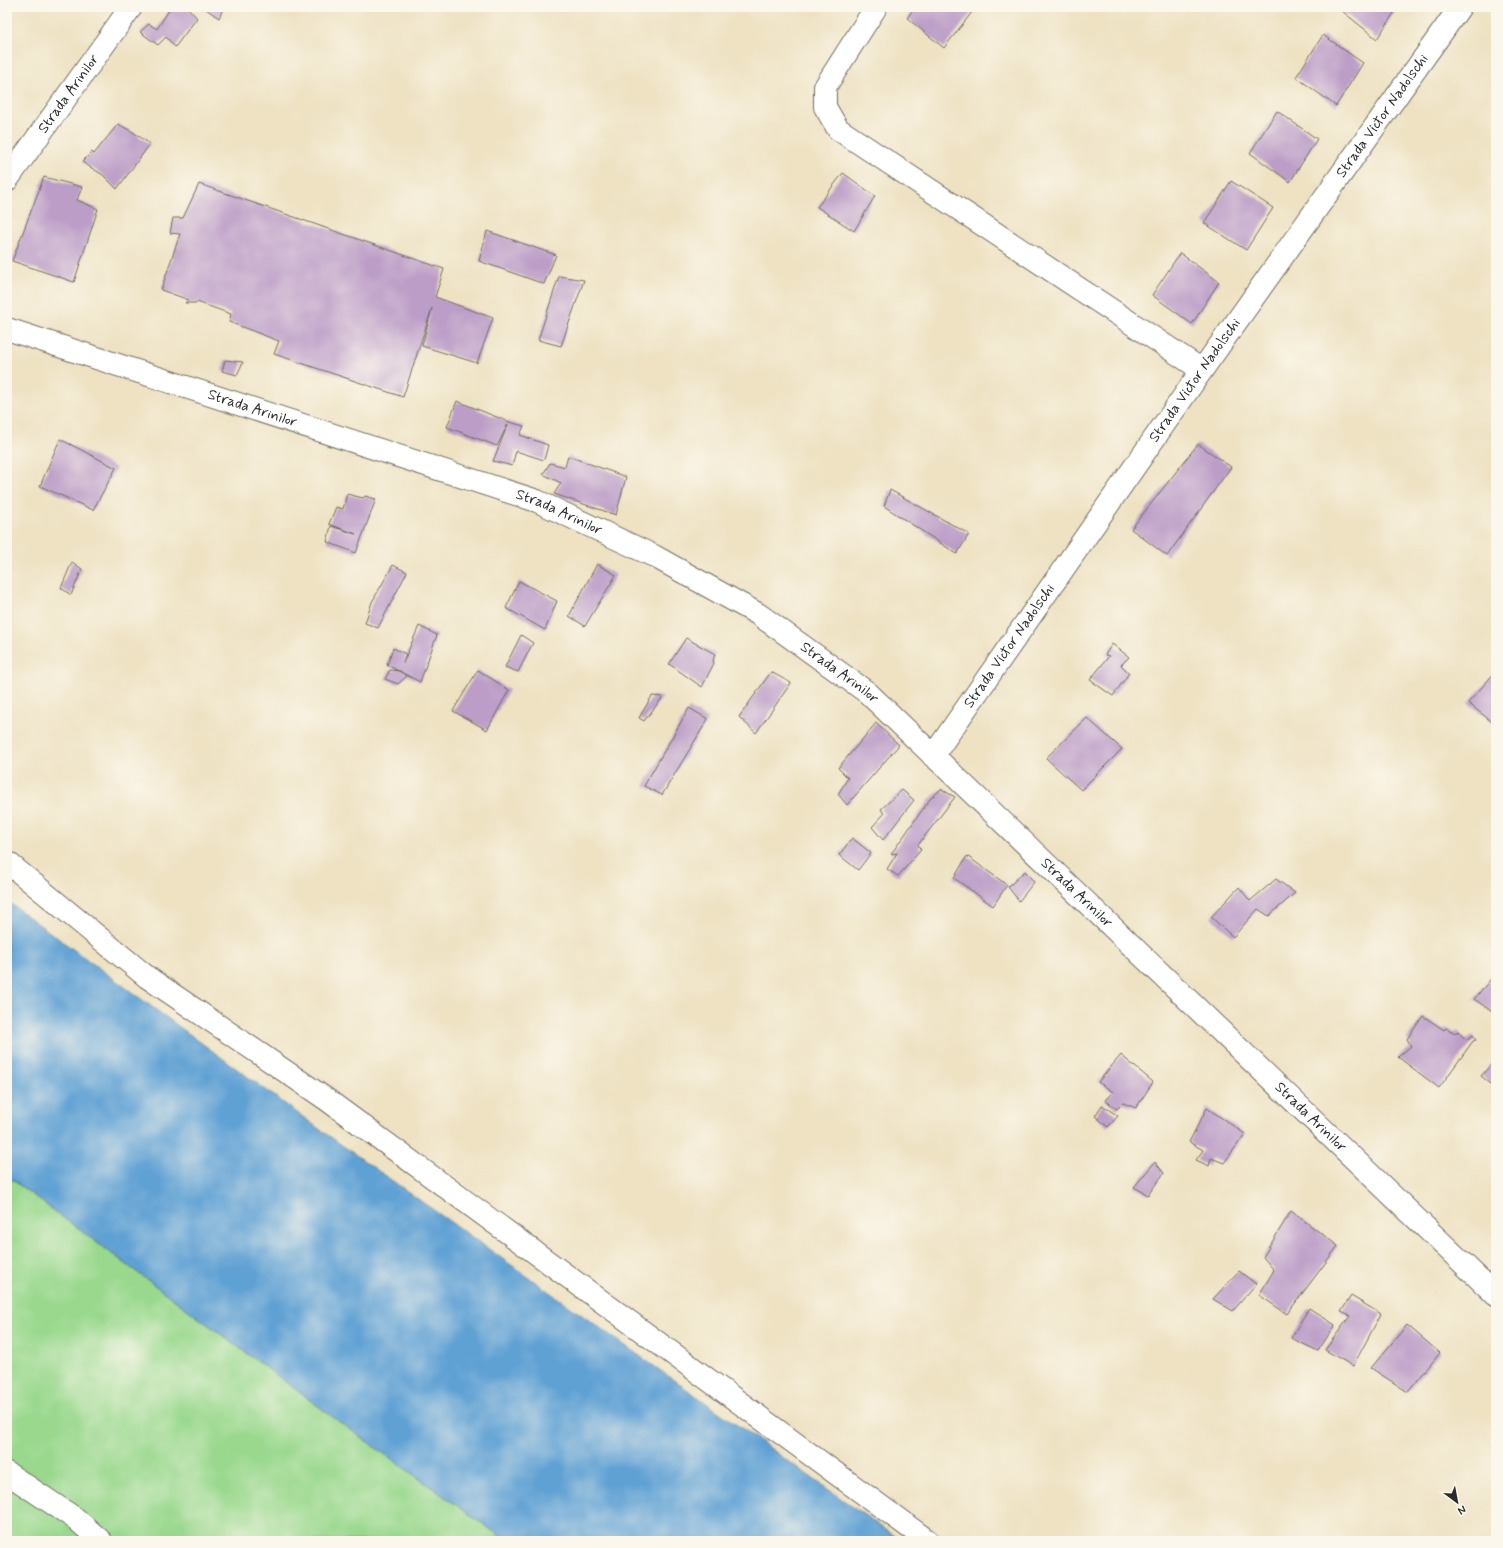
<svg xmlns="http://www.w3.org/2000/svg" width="1503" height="1548" viewBox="0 0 1503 1548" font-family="Mynerve,sans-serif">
	<rect width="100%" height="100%" fill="#fbf7ec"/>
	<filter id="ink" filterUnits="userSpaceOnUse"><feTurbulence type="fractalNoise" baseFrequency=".025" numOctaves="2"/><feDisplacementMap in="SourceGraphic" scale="8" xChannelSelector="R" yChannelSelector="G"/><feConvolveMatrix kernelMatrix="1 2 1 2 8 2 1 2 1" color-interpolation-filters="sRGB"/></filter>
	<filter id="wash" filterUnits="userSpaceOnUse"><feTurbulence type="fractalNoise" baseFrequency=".012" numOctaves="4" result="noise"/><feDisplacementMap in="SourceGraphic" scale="16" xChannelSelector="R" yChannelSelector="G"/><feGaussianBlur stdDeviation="0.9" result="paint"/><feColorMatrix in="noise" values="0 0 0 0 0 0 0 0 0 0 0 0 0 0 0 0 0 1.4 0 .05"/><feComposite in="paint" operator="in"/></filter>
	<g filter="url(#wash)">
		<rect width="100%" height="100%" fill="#eee2c3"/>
		<!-- green -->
		<polygon fill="#99d88d" stroke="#62825c" points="7,1176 341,1423 507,1541 7,1541"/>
		<!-- water -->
		<polygon fill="#61a1d4" stroke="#466680" points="7,901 322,1131 901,1541 507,1541 341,1423 7,1176"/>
		<g id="blocks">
			<!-- building -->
			<g fill="#bc9dc7">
				<polygon points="171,7 187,7 197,18 175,47 166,37 158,45 140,32 149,24 157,29"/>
				<polygon points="203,7 224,7 219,18"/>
				<polygon points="915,7 976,7 944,48 907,18"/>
				<polygon points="1337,7 1398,7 1377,39"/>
				<polygon points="1323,35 1363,63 1336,106 1296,77"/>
				<polygon points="1277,111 1317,139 1290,182 1250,153"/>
				<polygon points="118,124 133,132 150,144 117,189 103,175 82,162 92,152 94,154"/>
				<polygon points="843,173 875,196 854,231 817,207"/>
				<polygon points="44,177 82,187 77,200 98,209 74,282 12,261"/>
				<polygon points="1231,181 1273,208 1246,250 1204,223"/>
				<polygon points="199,184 444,269 435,297 493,318 477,363 422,346 432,308 403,397 274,354 279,341 229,322 231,314 197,302 195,303 185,303 189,300 161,290 180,234 170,233 173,218 183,218"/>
				<polygon points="487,231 556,255 544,284 479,261"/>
				<polygon points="1180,253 1219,282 1192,324 1152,295"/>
				<polygon points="559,276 584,280 561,346 538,340"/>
				<polygon points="225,360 243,362 237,375 222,371"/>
				<polygon points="457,401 509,422 524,426 520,435 548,445 544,460 516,451 512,466 493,461 508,424 497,446 447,427"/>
				<polygon points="60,439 116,468 93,510 40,486"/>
				<polygon points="1198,444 1231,467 1167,556 1131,529"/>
				<polygon points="568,456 626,477 616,515 554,494 561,483 543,474 550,463 565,467"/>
				<polygon points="890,490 969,534 957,554 884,506"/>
				<polygon points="347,494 363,498 365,496 376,499 356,553 327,542 331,526 356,534 329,524 336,507 343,509"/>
				<polygon points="72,562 82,569 71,595 61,588"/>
				<polygon points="597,564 616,575 585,626 569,616"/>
				<polygon points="393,565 407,572 378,628 365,623 372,602"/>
				<polygon points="519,581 557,601 545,630 506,608"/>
				<polygon points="419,626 437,635 420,682 387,665 393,648 406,654 403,663"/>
				<polygon points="521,635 533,643 518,672 505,667"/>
				<polygon points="686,638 715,654 713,661 714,663 702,687 669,664"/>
				<polygon points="1112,644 1129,657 1121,665 1129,673 1113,696 1090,680 1109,656 1105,655"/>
				<polygon points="390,670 400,671 407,676 398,684 385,679"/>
				<polygon points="478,670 509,690 487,730 453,711"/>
				<polygon points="1496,671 1496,725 1468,703"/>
				<polygon points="771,672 791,683 756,733 739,717"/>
				<polygon points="652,696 663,697 644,721 639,718"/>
				<polygon points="689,708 708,719 662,795 644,786"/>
				<polygon points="1087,718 1122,749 1081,790 1046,758"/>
				<polygon points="876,723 899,745 847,805 838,794 848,778 838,768"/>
				<polygon points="941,789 955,797 918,845 921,850 898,876 887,869 897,853 891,854 930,799"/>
				<polygon points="902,790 914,800 883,840 872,827 884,814 881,809"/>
				<polygon points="852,838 871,853 858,870 839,855"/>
				<polygon points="967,856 1007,885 993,906 954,878"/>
				<polygon points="1025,871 1034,882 1019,901 1008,887"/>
				<polygon points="1276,879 1295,893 1269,916 1258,909 1233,937 1211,917 1239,887 1250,901"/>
				<polygon points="1496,973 1496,1014 1474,999"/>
				<polygon points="1423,1016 1444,1030 1446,1028 1455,1033 1458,1031 1466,1040 1473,1035 1476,1040 1473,1041 1439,1088 1398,1057 1411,1046 1407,1039"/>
				<polygon points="1121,1055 1153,1082 1136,1108 1123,1103 1117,1109 1105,1100 1113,1092 1098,1082"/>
				<polygon points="1496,1059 1496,1088 1481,1076"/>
				<polygon points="1102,1105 1118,1116 1108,1127 1095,1116"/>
				<polygon points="1207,1108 1245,1134 1224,1163 1211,1158 1209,1166 1196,1160 1203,1150 1189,1142"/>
				<polygon points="1155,1162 1164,1173 1148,1195 1134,1187"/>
				<polygon points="1291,1211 1338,1246 1287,1314 1259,1295 1274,1270 1263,1257"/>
				<polygon points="1239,1271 1256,1284 1233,1311 1213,1299"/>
				<polygon points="1351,1296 1381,1314 1353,1366 1325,1350 1350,1316 1341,1312"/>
				<polygon points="1309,1308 1335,1325 1318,1351 1291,1338"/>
				<polygon points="1407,1325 1440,1353 1408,1392 1371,1368"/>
			</g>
		</g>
	</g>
	<g filter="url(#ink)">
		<use href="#blocks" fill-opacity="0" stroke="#6f6b60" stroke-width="1"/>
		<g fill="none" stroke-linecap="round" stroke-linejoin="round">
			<!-- minor casing -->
			<g stroke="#6f6b60" stroke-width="24">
				<g id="minor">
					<polyline points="876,7 825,87 825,107 838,129 1202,370"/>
					<path id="s1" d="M7,180L131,7"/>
					<path id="s2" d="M7,329L537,501L654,556L758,614L868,693L1496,1295"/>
					<path id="s3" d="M933,756L1202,370L1460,7"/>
					<polyline points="7,862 147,977 326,1099 928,1541"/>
					<polyline points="7,1473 76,1519 101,1541"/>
				</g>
			</g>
			<!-- minor -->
			<use href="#minor" stroke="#fff" stroke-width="22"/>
		</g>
	</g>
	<g text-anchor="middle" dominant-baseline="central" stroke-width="3" stroke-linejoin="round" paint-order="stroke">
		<!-- street labels -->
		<g font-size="15" fill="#2b2b2b" stroke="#fbf7ec">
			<text stroke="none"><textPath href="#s1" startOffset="106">Strada Arinilor</textPath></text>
			<text stroke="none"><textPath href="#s3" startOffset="782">Strada Victor Nadolschi</textPath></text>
			<text stroke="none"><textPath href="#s3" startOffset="458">Strada Victor Nadolschi</textPath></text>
			<text stroke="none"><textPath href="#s2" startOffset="258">Strada Arinilor</textPath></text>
			<text stroke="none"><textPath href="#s2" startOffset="582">Strada Arinilor</textPath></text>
			<text stroke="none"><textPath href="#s3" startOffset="134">Strada Victor Nadolschi</textPath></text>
			<text stroke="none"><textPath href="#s2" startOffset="906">Strada Arinilor</textPath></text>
			<text stroke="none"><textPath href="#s2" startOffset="1230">Strada Arinilor</textPath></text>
			<text stroke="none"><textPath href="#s2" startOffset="1554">Strada Arinilor</textPath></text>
		</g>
	</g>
	<!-- margin -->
	<rect width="1503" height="1548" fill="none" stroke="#fbf7ec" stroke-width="24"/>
	<!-- north arrow -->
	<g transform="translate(1457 1502) rotate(148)" stroke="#fbf7ec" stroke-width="3" paint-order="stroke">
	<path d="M0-3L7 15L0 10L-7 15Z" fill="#2b2b2b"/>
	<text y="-6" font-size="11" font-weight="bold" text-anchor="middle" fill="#2b2b2b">N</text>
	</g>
</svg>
